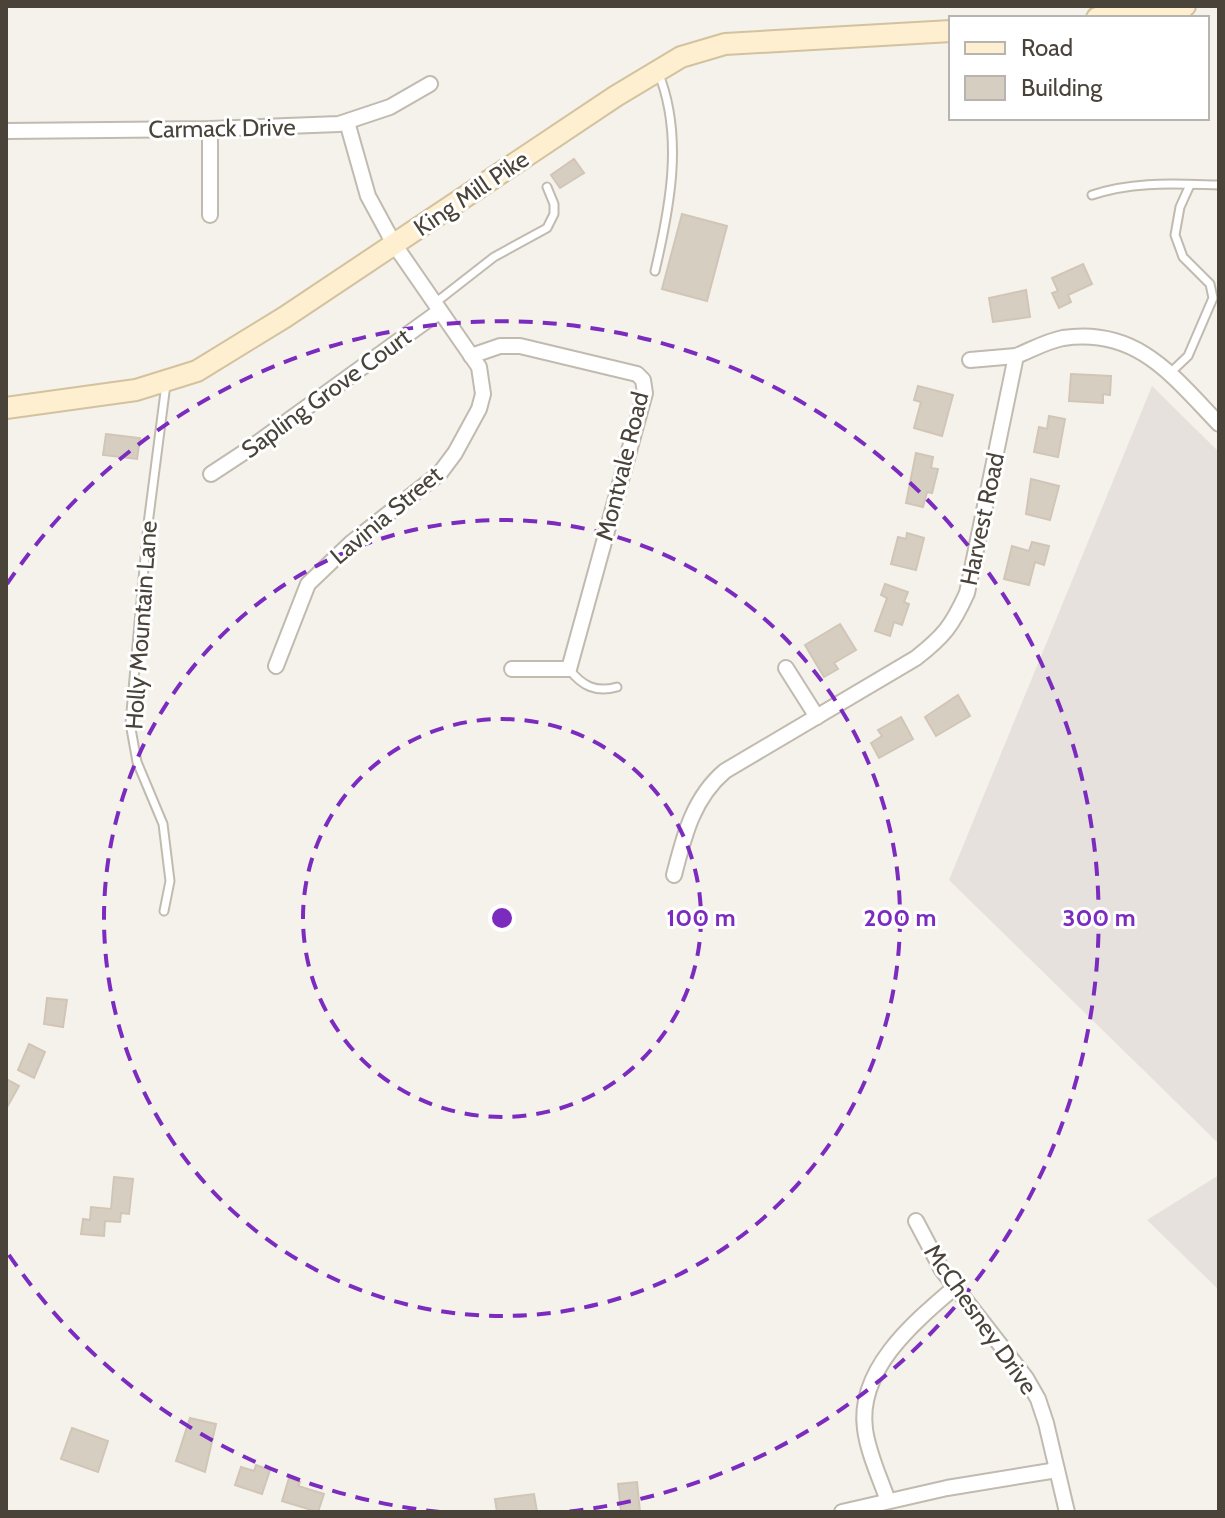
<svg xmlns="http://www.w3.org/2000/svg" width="1225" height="1518" viewBox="0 0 1225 1518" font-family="Cabin,sans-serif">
	<rect width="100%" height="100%" fill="#f5f2ec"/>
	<!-- industrial -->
	<g fill="#e6e1dd">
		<polygon points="1152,386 1219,452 1219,1144 949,880"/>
		<polygon points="1219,1175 1219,1290 1147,1220"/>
	</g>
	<!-- building -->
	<g fill="#d7cec2" stroke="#d1c5b6" stroke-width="2">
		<polygon points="574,159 584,173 560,188 551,175"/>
		<polygon points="682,214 727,226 707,301 662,289"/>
		<polygon points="1083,264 1092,284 1068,295 1071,302 1059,308 1052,293 1058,291 1052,278"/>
		<polygon points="1026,290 1030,317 993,322 989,298"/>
		<polygon points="1071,374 1111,376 1110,395 1103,394 1103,403 1069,401"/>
		<polygon points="918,386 953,395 942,436 914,428 921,402 914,400"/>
		<polygon points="1049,416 1065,419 1058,457 1034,452 1039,427 1047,429"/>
		<polygon points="106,434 140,438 137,459 103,455"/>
		<polygon points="916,453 933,457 931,468 938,469 932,493 927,492 923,507 906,503"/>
		<polygon points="1031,479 1059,486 1050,520 1026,514"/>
		<polygon points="907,533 924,538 916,570 891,564 898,537 906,539"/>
		<polygon points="1032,542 1049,546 1044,565 1035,562 1029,585 1004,579 1012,546 1029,551"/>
		<polygon points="885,584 908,592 904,602 909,604 902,625 894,622 890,636 875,631 887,598 881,595"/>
		<polygon points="840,624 856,650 834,663 838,669 824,677 805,645"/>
		<polygon points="958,695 970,716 936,736 925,717"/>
		<polygon points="901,717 913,739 879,758 871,743 882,736 878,730"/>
		<polygon points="47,998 67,1000 63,1027 44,1024"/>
		<polygon points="29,1044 45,1052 34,1078 18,1070"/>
		<polygon points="6,1079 19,1086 6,1109"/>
		<polygon points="114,1177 133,1179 129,1214 121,1213 120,1222 105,1221 104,1236 81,1234 83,1219 90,1220 91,1207 111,1209"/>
		<polygon points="190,1418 216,1424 205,1472 176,1461"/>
		<polygon points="72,1428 108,1441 98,1472 61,1459"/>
		<polygon points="256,1465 270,1470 262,1494 235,1485 241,1467 254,1471"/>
		<polygon points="289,1478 300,1482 298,1486 324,1494 318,1512 282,1501"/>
		<polygon points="637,1482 640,1512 621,1512 618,1484"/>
		<polygon points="534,1494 537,1512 497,1512 495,1499"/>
	</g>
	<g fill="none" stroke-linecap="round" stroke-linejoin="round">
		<!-- lane casing -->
		<g stroke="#c1baaf" stroke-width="11">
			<g id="lane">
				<path d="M1092,195C1134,181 1175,184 1219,185"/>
				<path d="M655,271C670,207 684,135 658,72"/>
				<polyline points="435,303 494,257 547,228 554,214 554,204 547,187"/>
				<polyline points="1170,373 1188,356 1213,298 1210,284 1183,257 1175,235 1180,207 1190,185"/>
				<path d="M569,669C582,686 596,693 617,687"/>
				<polyline points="164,911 170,881 163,824 137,762 130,723 148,524 166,384"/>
			</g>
		</g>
		<!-- street casing -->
		<g stroke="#c1baaf" stroke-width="18">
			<g id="street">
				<polyline points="210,129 210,215"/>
				<polyline points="6,131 210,129 339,124 390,107 430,84"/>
				<polyline points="471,356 500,346 520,346 637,374 643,380 645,393 569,669 512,669"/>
				<polyline points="970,360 1016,356"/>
				<polyline points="211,474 249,449 440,311"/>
				<polyline points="276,666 308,584 351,543 440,473 455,453 479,409 483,394 479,367 394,244 368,196 347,122"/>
				<polyline points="786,668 817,717"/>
				<path d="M674,875C684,836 693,798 725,771L916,658C944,636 952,626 967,593L1016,356C1031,350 1047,341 1063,338C1137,327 1173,376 1219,424"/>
				<polyline points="916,1221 942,1270 1026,1378 1038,1399 1046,1423 1067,1512"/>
				<path d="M888,1501C880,1478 868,1453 865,1429C857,1370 913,1323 954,1288"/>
				<polyline points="842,1512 947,1488 1057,1470"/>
			</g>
		</g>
		<!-- secondary casing -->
		<g stroke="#d3c29e" stroke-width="24">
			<g id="secondary">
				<polyline points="1097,18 1185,6"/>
				<polyline points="6,408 136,390 197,371 285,317 616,96 681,57 725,44 951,31"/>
			</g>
		</g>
		<!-- lane -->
		<use href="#lane" stroke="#fff" stroke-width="7"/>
		<!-- street -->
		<use href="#street" stroke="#fff" stroke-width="14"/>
		<!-- secondary -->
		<use href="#secondary" stroke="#fdefcf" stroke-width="20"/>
	</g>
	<!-- distance rings -->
	<g fill="none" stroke="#7b2cbf" stroke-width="4" stroke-dasharray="14 10">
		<circle cx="502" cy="918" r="199"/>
		<circle cx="502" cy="918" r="398"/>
		<path d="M440 1512A597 597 0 0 1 7 1252M7 584A597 597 0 1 1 564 1512"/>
	</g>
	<g text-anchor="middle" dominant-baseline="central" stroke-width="6" stroke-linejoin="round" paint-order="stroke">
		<!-- street labels -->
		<g font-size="24" fill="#4a433a" stroke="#fff">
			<text transform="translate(222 128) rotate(-1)">Carmack Drive</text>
			<text transform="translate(471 193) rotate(-34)">King Mill Pike</text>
			<text transform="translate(326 393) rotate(-36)">Sapling Grove Court</text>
			<text transform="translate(622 466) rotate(-76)">Montvale Road</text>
			<text transform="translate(386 515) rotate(-40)">Lavinia Street</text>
			<text transform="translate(982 519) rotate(-78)">Harvest Road</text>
			<text transform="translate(141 625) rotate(-86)">Holly Mountain Lane</text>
			<text transform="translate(981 1319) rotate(55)">McChesney Drive</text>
		</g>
	</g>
	<circle cx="502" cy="918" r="12" fill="#7b2cbf" stroke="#fff" stroke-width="4"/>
	<g font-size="24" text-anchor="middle" font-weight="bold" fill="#7b2cbf" stroke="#fff" stroke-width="6" stroke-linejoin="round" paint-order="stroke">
		<text x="701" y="926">100 m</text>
		<text x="900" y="926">200 m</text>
		<text x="1099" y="926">300 m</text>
	</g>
	<!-- border -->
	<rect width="1225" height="1518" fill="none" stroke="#4a433a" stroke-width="16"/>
	<!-- legend -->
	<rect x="949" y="16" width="260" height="104" fill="#ffffff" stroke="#b7b4b0" stroke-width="2"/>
	<rect x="965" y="42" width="40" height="12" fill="#fdefcf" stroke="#b7b4b0" stroke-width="2"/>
	<text x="1021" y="56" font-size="24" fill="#4a433a">Road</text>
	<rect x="965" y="76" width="40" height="24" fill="#d7cec2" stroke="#b7b4b0" stroke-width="2"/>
	<text x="1021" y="96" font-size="24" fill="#4a433a">Building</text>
</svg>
